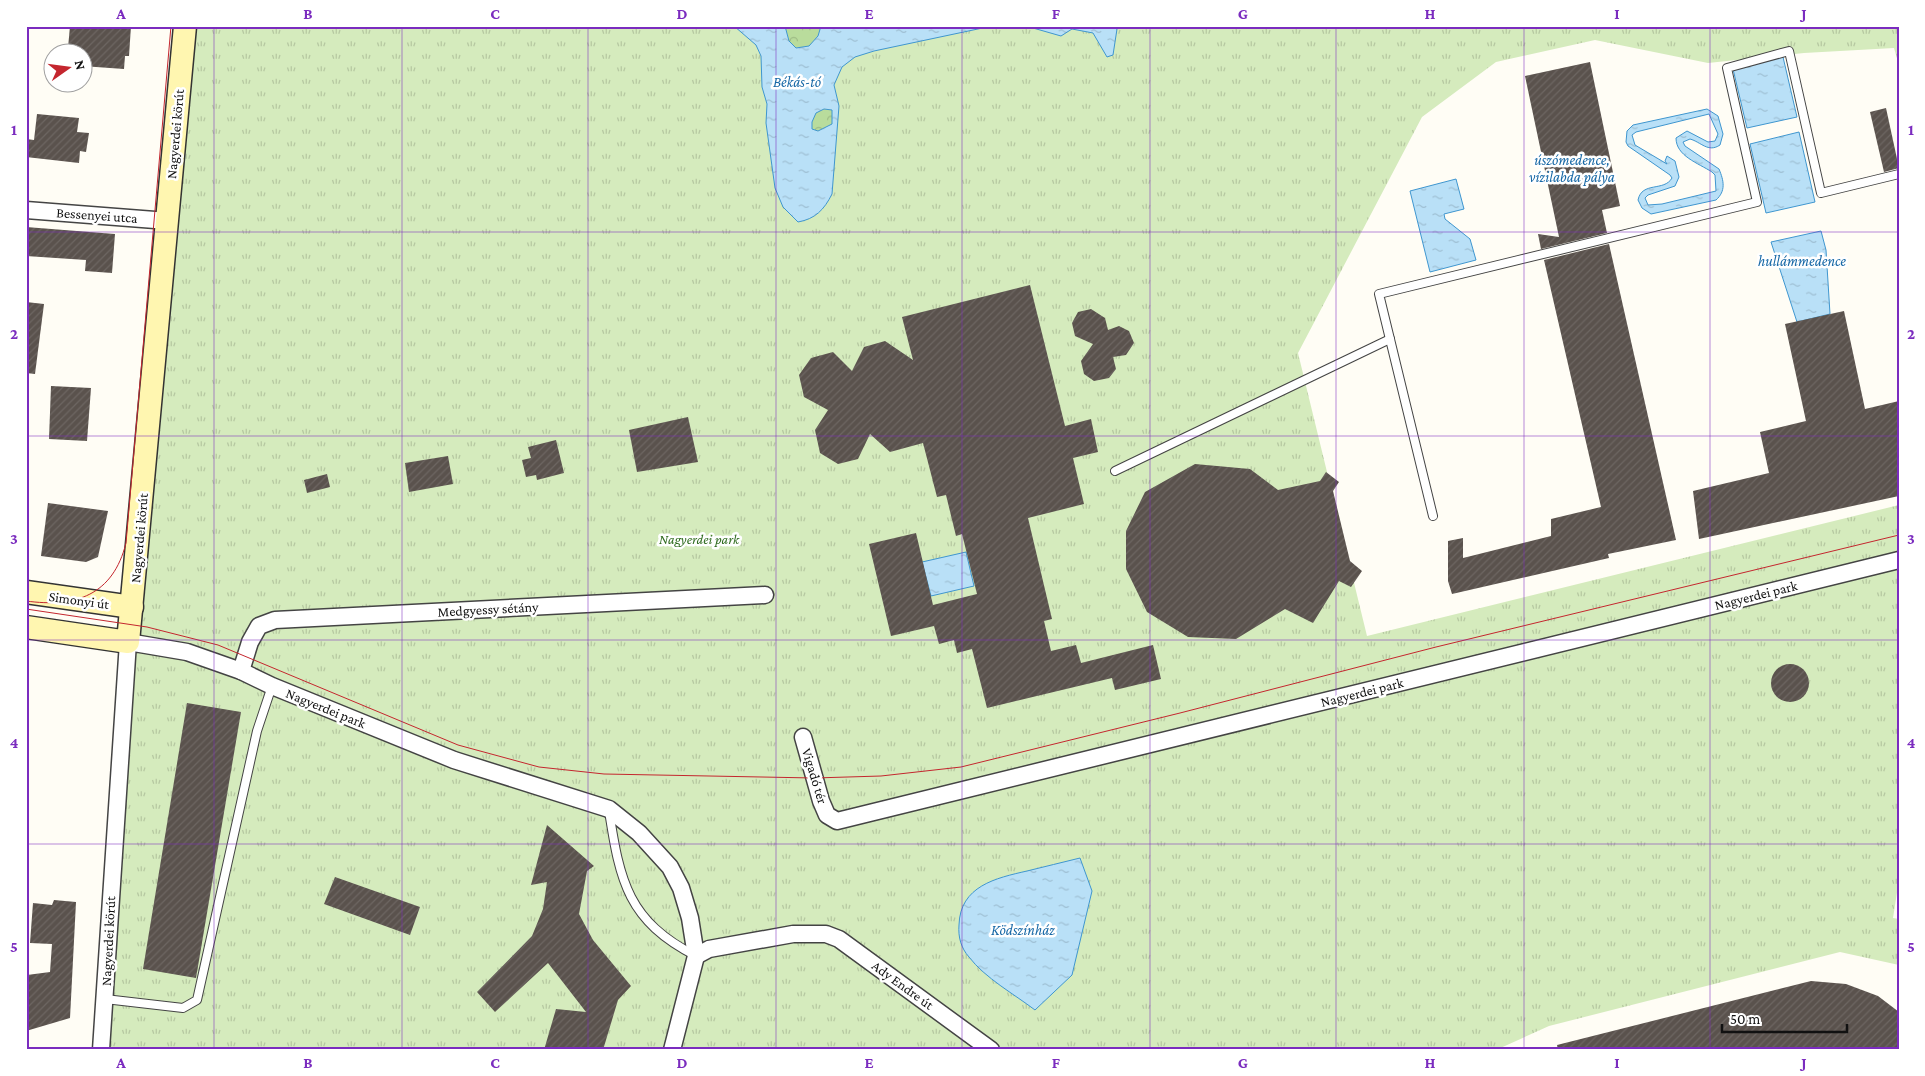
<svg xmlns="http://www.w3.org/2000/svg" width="1925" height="1076" viewBox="0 0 1925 1076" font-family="'Crimson Pro',serif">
	<defs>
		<pattern id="grass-tufts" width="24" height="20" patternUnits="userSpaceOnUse" patternTransform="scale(1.25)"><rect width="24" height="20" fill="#d5ebbd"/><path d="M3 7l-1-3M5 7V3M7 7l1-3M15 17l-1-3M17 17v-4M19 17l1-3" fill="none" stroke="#b6c8a1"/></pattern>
		<pattern id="forest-crowns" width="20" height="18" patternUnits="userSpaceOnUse" patternTransform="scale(1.25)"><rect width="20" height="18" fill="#b9dc9c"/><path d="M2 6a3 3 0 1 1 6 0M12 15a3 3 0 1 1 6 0" fill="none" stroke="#9ebc85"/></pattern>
		<pattern id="water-ripples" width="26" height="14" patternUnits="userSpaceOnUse" patternTransform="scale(1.25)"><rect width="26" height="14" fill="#b9e0f7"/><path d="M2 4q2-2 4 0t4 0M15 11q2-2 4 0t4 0" fill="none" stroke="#9ebfd3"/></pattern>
		<pattern id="building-hatch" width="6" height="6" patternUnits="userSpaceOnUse" patternTransform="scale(1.25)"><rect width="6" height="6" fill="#5a524d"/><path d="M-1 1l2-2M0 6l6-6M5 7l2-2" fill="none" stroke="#6d6662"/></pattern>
	</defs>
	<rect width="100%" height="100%" fill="#fffdf5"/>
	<!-- grass -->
	<polygon fill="url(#grass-tufts)" points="185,26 1899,26 1899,65 1894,48 1804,53 1708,63 1595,40 1496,62 1422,117 1298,353 1367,636 1899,505 1899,880 1893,918 1899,919 1899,965 1840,952 1549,1026 1496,1050 101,1050"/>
	<!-- forest -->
	<g fill="url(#forest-crowns)">
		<polygon points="785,26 821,26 818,36 809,46 796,48 789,41"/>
		<polygon points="824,109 832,110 832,124 818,131 812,129 811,122 816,112"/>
	</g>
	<!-- water -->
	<g fill="url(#water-ripples)" stroke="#3f96cf" fill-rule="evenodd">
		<path d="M734,26H785L789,41L796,48L809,46L818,36L821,26H992L874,51L855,57L842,67L834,85L839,106L832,194C824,210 815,219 798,222L783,207L775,188L766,123L767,104L762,87L761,56L756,45ZM824,109L832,110V124L818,131L812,129V122L816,113Z"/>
		<polygon points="1026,26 1111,26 1117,29 1113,55 1107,57 1093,33 1072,29 1061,36"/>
		<polygon points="1783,57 1797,117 1747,128 1733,69"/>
		<path d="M1707,109L1718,116L1723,134L1720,145C1708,153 1701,142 1690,139L1683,142L1685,146L1719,169C1724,181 1726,191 1716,200L1651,214L1642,208L1638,200C1642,181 1664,192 1672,178L1670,175L1628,146L1626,142L1627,131L1633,125ZM1709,114L1718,134L1715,141L1708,142L1687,131L1676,138C1676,156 1698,163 1712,172L1715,175L1716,191L1662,204L1648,205L1645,198L1648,195L1675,186L1679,177L1675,161L1667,156L1665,161L1667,164L1635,145L1632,135L1636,132Z"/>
		<polygon points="1799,132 1815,202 1766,213 1750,144"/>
		<polygon points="1456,179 1464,209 1444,214 1445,219 1470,239 1476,260 1430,272 1410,191"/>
		<polygon points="1821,231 1826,250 1830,314 1797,322 1771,242"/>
		<polygon points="966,552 974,586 931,596 922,562"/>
		<path d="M1080,858L1092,891L1072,975L1035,1010C1014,994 985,978 969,957C961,948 958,937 959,925C960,886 996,878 1027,871C1045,867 1062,862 1080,858Z"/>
	</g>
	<!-- building -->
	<g fill="url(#building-hatch)">
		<polygon points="70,26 131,26 129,56 125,56 124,69 82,66 82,52 77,52 77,49 68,48"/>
		<polygon points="1590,62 1620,206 1602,210 1607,233 1541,249 1538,234 1559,237 1525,76"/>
		<polygon points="1886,108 1899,168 1884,172 1870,112"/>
		<polygon points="37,114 79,118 77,132 89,133 86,152 80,151 79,163 26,157 26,139 34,140"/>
		<polygon points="26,227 115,234 112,273 85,271 86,260 26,256"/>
		<polygon points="1609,244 1676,540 1608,554 1609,558 1452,594 1448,581 1448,541 1463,538 1463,558 1551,536 1551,519 1601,507 1544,260"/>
		<polygon points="1030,285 1065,426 1091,419 1098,452 1073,458 1084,504 1028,518 1052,619 1044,621 1051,651 1076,645 1081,663 1153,645 1161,679 1115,690 1112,678 987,708 972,649 957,653 954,640 939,644 934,626 891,636 869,544 916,533 933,605 977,594 962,534 956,536 946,495 937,497 923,443 890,452 870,434 858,459 838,464 820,453 815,430 828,410 804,397 799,375 811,358 833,352 852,371 864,347 885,341 913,360 902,317"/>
		<polygon points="26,302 44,304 35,374 26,373"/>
		<polygon points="1091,309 1105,318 1108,330 1119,326 1129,331 1134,343 1126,355 1113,357 1116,369 1109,378 1094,381 1084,374 1081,361 1093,344 1075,336 1072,323 1078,312"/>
		<polygon points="1844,311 1865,409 1899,401 1899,496 1699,539 1693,491 1769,473 1760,432 1806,421 1785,324"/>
		<polygon points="51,386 91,388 87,441 49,439"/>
		<polygon points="688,417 698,462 637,472 629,430"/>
		<polygon points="556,440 564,473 537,480 536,475 526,477 522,460 531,458 528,447"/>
		<polygon points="448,456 453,484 409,492 405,463"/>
		<polygon points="1195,464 1250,469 1278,490 1320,481 1326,472 1339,482 1333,491 1350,561 1362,571 1351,587 1339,581 1313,623 1285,609 1236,639 1188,637 1147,612 1126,569 1126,531 1145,492"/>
		<polygon points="327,474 330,487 307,493 304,480"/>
		<polygon points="48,503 108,511 98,557 86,562 41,556"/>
		<circle cx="1790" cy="683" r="19"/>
		<polygon points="187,703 241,712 196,978 143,969"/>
		<polygon points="547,825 594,866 587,871 579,914 593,940 631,986 618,1000 603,1050 544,1050 556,1009 586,1012 548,963 495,1012 477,992 532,936 543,909 547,882 531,885"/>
		<polygon points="335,877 420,907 410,935 324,904"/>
		<polygon points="54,900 76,902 70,1018 26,1031 27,975 50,972 52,944 30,943 33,903 52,905"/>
		<polygon points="1811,981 1846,984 1878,996 1899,1012 1899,1050 1558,1050 1557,1045"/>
	</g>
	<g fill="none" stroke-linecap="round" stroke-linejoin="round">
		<!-- lane casing -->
		<g stroke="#444" stroke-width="10">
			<g id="lane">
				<polyline points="1115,471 1390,339"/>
				<polyline points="1433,516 1379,294 1757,202 1727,68 1789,51 1821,193 1899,174"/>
				<path d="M609,811C620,882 628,921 696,956"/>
				<polyline points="105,999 183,1008 197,1000 257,731 272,686"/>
			</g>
		</g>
		<!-- street casing -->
		<g stroke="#444" stroke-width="19">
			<g id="street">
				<polyline points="26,210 168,221"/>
				<polyline points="241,671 250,642 259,626 275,620 765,595"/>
				<polyline points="803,737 821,801 827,815 837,821 1899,560"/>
				<polyline points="696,956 709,949 793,934 826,934 839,939 991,1050"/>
				<polyline points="101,1050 128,642 187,652 241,671 272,686 454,760 609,809 639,833 670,867 681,888 690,918 696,956 672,1050"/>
			</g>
		</g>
		<!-- secondary casing -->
		<g stroke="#333" stroke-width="25">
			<g id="secondary">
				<polyline points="26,592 132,607"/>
				<polyline points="26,627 128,642 185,26"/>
			</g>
		</g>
		<!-- lane -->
		<use href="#lane" stroke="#fff" stroke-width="8"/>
		<!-- street -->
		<use href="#street" stroke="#fff" stroke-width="16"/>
		<!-- secondary -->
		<use href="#secondary" stroke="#fff6b0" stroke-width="22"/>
		<!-- tram -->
		<g stroke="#c4262e" stroke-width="1">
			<path d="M26,601C76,608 113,595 126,543L171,26"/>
			<polyline points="26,609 147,627 218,645 458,745 539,767 604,774 814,778 881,776 961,767 1180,713 1436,647 1899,535"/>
		</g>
	</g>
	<!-- grid -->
	<path fill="none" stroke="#7b2cbf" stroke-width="1" stroke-opacity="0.55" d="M214,26V1050M402,26V1050M588,26V1050M776,26V1050M962,26V1050M1150,26V1050M1336,26V1050M1524,26V1050M1710,26V1050M26,232H1899M26,436H1899M26,640H1899M26,844H1899"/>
	<g text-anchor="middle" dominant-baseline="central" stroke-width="5" stroke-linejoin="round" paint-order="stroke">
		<!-- street labels -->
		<g font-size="14" fill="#111" stroke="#fff">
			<text transform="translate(175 134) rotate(-85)">Nagyerdei körút</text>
			<text transform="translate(97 215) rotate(4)">Bessenyei utca</text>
			<text transform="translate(139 538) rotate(-85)">Nagyerdei körút</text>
			<text transform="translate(1756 595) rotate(-14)">Nagyerdei park</text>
			<text transform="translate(79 600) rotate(8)">Simonyi út</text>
			<text transform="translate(488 609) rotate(-3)">Medgyessy sétány</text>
			<text transform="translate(1362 692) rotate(-14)">Nagyerdei park</text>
			<text transform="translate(326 708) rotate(22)">Nagyerdei park</text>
			<text transform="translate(815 776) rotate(73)">Vigadó tér</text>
			<text transform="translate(108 941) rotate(-87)">Nagyerdei körút</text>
			<text transform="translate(903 985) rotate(36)">Ady Endre út</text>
		</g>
		<!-- park labels -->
		<g font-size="14" font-style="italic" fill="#2f6b1f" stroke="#fff">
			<text x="699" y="539">Nagyerdei park</text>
		</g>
		<!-- water labels -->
		<g font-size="15" font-style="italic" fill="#1768a6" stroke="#fff">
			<text x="797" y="82">Békás-tó</text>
			<text x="1572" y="160">úszómedence,<tspan x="1572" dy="17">vízilabda pálya</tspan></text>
			<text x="1802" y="261">hullámmedence</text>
			<text x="1023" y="930">Ködszínház</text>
		</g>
	</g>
	<!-- border -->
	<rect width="1925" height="1076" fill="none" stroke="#ffffff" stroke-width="55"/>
	<!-- north arrow -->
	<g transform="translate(68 68) rotate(76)"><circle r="24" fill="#ffffff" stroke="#a0a0a0"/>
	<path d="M0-4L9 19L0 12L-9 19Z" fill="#c4262e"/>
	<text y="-8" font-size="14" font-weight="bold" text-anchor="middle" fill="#111111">N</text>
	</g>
	<!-- scale -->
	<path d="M1722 1024v8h125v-8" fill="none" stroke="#111111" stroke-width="2.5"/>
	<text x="1730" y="1024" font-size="15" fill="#111111" stroke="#ffffff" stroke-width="4" paint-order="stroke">50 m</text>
	<rect x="28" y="28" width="1870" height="1020" fill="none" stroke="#7b2cbf" stroke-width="2"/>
	<g font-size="16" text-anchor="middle" font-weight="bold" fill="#7b2cbf">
		<text x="121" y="19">A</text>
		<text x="308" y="19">B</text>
		<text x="495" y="19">C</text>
		<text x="682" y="19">D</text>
		<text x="869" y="19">E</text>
		<text x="1056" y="19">F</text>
		<text x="1243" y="19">G</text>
		<text x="1430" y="19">H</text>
		<text x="1617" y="19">I</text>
		<text x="1804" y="19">J</text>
		<text x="14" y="135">1</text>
		<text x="1911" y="135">1</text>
		<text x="14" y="339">2</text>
		<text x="1911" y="339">2</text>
		<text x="14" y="544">3</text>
		<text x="1911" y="544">3</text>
		<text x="14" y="748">4</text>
		<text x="1911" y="748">4</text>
		<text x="14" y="952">5</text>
		<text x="1911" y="952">5</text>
		<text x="121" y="1068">A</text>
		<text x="308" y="1068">B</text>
		<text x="495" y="1068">C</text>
		<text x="682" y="1068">D</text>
		<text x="869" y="1068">E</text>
		<text x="1056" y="1068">F</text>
		<text x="1243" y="1068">G</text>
		<text x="1430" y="1068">H</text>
		<text x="1617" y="1068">I</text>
		<text x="1804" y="1068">J</text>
	</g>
</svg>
